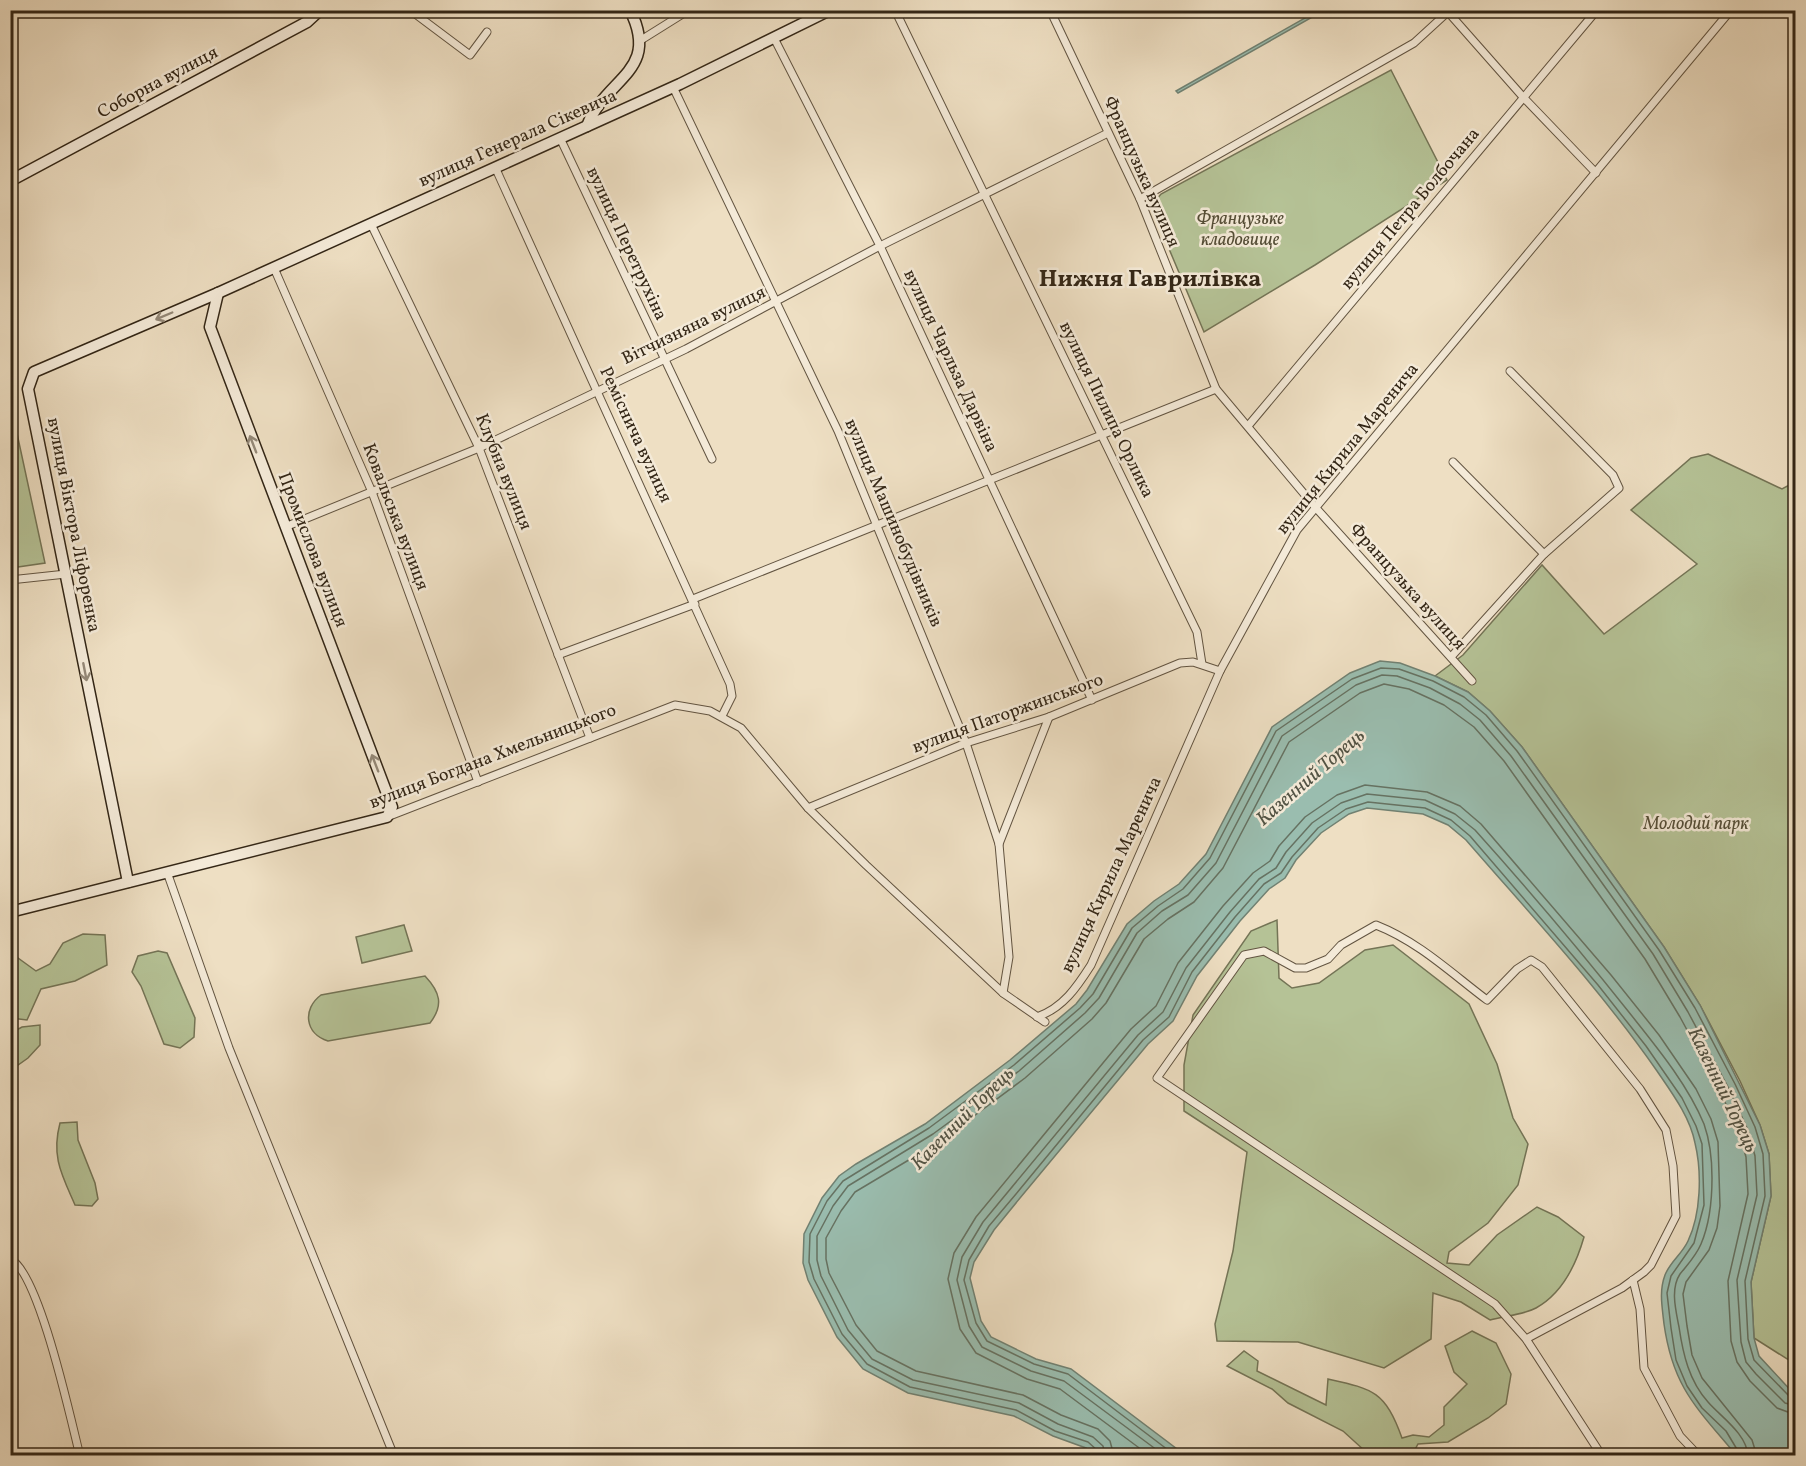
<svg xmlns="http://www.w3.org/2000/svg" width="1806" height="1466" viewBox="0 0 1806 1466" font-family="Vollkorn,serif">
	<rect width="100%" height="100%" fill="#eedfc3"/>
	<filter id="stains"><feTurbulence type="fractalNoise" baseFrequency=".00333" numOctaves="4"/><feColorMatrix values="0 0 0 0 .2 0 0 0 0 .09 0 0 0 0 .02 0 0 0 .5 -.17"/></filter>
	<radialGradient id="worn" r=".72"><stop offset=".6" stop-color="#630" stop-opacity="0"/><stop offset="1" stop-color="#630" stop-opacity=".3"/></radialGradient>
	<!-- green -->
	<g fill="#b5c296" stroke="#747456" stroke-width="1.5">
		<polygon points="1391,70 1447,180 1315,265 1204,332 1151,206 1161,194"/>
		<polygon points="10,401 45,563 11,568 10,568"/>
		<polygon points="1708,454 1782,489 1795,482 1795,1364 1754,1338 1751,1282 1771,1196 1769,1154 1760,1125 1740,1081 1700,1005 1664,947 1522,747 1490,711 1468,692 1435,676 1463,655 1542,565 1604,634 1697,564 1631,510 1691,458"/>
		<path d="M1277,920L1279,978L1292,988L1319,983L1365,950L1393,945L1469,1004L1497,1064L1513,1118L1528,1144L1518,1185L1488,1223L1449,1252L1447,1263L1469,1265L1497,1235L1537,1207L1558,1217L1584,1237C1576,1265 1563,1293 1536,1308C1523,1315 1504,1316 1490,1320L1461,1302L1433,1293L1431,1339L1384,1368L1298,1342L1217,1341L1215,1324L1233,1251L1247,1152L1184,1111V1065L1193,1015L1251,931Z"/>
		<polygon points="404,925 412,951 362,963 356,937"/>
		<polygon points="83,934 105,935 107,965 75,981 41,989 27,1020 11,1018 11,953 36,971 50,964 63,943"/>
		<polygon points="158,951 167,953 195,1018 194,1037 180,1048 164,1044 141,986 132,972 138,956"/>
		<path d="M425,976C440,992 444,1005 430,1023L328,1041C305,1034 302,1009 321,995Z"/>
		<polygon points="40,1025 40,1045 28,1058 11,1070 11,1033 22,1027"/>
		<path d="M77,1122L78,1140L95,1183L98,1199L92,1206L75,1205C62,1175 51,1157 60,1123Z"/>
		<path d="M1472,1331L1496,1343L1511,1374L1506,1404L1488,1418L1448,1442L1418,1444L1412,1455H1362L1365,1451L1343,1431L1288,1403L1272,1389L1227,1366L1244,1351L1258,1361L1257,1371L1326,1405L1328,1379C1373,1389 1385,1391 1402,1438L1413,1435L1429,1437L1444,1425V1407L1467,1384L1454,1372L1445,1346Z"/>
	</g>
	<!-- water -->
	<g fill="#9abdaf" stroke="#718172" stroke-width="1.5">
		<polygon points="1319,10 1323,11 1178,93 1176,91"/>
		<path d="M1380,661L1400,663L1435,676L1468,692L1490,711L1522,747L1664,947L1700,1005L1760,1125L1769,1154L1771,1196L1751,1282L1754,1338L1759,1356L1795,1395V1455H1736C1697,1408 1673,1388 1664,1324C1662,1306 1659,1291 1665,1275C1670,1262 1682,1254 1688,1241C1701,1214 1702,1172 1695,1143C1690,1117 1672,1093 1657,1071C1600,989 1531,915 1466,840L1448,825L1423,814L1367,808L1349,814L1321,833L1296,860L1285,878L1269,889L1240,921L1197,976L1173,1021L1148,1044L1020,1198L994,1230L974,1262L970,1278L981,1321L991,1337L1036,1359L1071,1369L1185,1455H1094L1086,1448L1053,1436L1014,1416L908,1393L863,1369L837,1337L808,1280L803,1263L804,1234L822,1198L839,1176L856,1164L925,1124L1010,1060L1076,1004L1087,990L1127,924L1154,901L1179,884L1206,854L1272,727L1350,673Z"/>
	</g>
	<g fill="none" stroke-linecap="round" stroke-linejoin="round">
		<!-- shore -->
		<g stroke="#667262" stroke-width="1.5">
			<polyline points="1098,1456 1097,1450 1088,1442 1055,1431 1016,1410 910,1387 867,1364 842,1334 814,1279 809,1262 810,1234 827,1201 843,1181 929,1128 1014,1065 1080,1008 1093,994 1132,928 1158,906 1183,889 1210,858 1276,731 1352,679 1381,668 1399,669 1433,681 1464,697 1486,715 1517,751 1659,950 1695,1008 1735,1084 1755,1127 1763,1154 1765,1196 1745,1281 1748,1339 1754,1360 1789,1396 1796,1398"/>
			<polyline points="1105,1456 1103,1446 1093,1437 1058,1424 1019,1403 913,1380 872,1359 848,1330 821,1276 817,1260 817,1236 833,1206 848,1186 933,1134 1019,1071 1085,1013 1099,998 1137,933 1162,911 1188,895 1216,863 1282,736 1356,685 1382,675 1397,676 1430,688 1460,704 1480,720 1511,756 1653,954 1688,1012 1728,1087 1748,1130 1755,1156 1757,1195 1737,1280 1741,1342 1746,1362 1756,1374 1785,1403 1796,1406"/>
			<polyline points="1114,1456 1110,1441 1098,1429 1061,1415 1023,1395 916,1371 877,1351 856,1325 829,1273 826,1259 826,1238 841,1211 855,1192 939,1142 1025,1078 1092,1019 1106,1003 1144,939 1168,919 1194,902 1223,868 1289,742 1360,693 1384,684 1409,689 1444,705 1474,727 1504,761 1645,959 1680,1017 1720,1091 1739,1133 1746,1157 1748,1194 1728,1281 1731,1341 1737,1362 1750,1381 1777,1408 1796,1415"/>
			<polyline points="1150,1456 1060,1389 1027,1379 976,1353 960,1329 948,1279 954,1253 976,1217 1131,1029 1156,1006 1178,963 1223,906 1253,873 1270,861 1279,846 1305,817 1337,795 1365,785 1427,792 1460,806 1481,824 1611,975 1659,1035 1696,1089 1711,1119 1718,1142 1720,1206 1717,1228 1709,1250 1686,1282 1683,1294 1687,1326 1692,1355 1702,1378 1752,1440 1757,1456"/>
			<path d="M1165,1456L1064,1381L1031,1371L982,1347L969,1326L957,1280L962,1257L983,1222L1138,1035L1163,1012L1186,968L1230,912L1259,879L1276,868L1286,852L1312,823L1341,803L1367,794L1425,800L1455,814L1475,830C1528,889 1579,949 1628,1011C1655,1045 1687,1083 1704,1124C1710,1141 1712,1160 1712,1178C1712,1201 1710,1223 1701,1244C1696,1256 1688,1264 1680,1274C1670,1289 1676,1311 1679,1327C1683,1354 1689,1381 1708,1402C1721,1417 1747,1434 1748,1456"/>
			<polyline points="1176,1456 1068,1374 1034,1364 987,1341 976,1323 964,1280 969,1260 989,1226 1016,1194 1143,1040 1169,1017 1192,972 1235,917 1264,884 1281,873 1292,857 1318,828 1346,809 1368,802 1425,808 1451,820 1470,836 1598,985 1646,1046 1682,1098 1696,1126 1702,1144 1704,1205 1694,1243 1671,1276 1667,1293 1671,1328 1676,1360 1687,1386 1702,1408 1726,1431 1741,1456"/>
		</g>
		<!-- street casing -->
		<g stroke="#625441" stroke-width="9">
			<g id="street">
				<polyline points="410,10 470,55 487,32"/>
				<polyline points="895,10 1197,632 1202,664"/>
				<polyline points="1050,10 1140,199 1216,389 1316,508 1472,681"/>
				<polyline points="1448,12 1523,97 1596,173"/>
				<polyline points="774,38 880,246 1092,700"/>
				<polyline points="641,40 689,10"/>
				<polyline points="673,87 838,431 966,743 999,844 1009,957 1003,993"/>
				<polyline points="560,138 712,459"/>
				<polyline points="495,167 730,684 732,696 722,716"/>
				<polyline points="1140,199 1414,43 1450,10"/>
				<polyline points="371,224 479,448 590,738"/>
				<polyline points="274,268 372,492 478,782"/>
				<polyline points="1510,371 1613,475 1619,488 1544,554"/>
				<polyline points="1248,426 1597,10"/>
				<polyline points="285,527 479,448 686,349 880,246 1108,133"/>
				<polyline points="10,580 66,574"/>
				<polyline points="693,599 1216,389"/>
				<polyline points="558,655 695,604"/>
				<polyline points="1451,657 1544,554 1453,462"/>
				<polyline points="808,808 966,743 1049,717 1180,663 1193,662 1220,671"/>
				<polyline points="387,817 675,705 710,711 741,728 808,808 866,865 1003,993 1045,1022"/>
				<polyline points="999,844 1049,717"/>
				<polyline points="167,872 229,1048 394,1456"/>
				<path d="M1037,1017C1063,1008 1077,987 1091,965L1220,671L1297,530L1731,10"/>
				<path d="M10,1259C39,1271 71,1421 80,1456"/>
				<polyline points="1633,1280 1640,1309 1644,1368 1680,1436 1699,1456"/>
				<path d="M1526,1339L1622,1288L1644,1272L1651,1265L1676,1216L1673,1166L1666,1130L1640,1089L1542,967L1531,960L1517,969L1487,1000C1451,973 1419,942 1376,925L1341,945L1328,959L1306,968H1295L1264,951L1244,955L1157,1078L1495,1304L1526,1339L1602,1456"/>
			</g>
		</g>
		<!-- secondary casing -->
		<g stroke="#332616" stroke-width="13">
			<g id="secondary">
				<path d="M587,126C606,77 661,72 630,10"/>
				<polyline points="10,181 307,22 320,10"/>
				<polyline points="128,882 28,389 34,372 218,293 680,84 830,10"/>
				<polyline points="10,912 387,817 392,807 210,327 218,293"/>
			</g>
		</g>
		<!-- street -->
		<use href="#street" stroke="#f4ead8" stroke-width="7"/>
		<!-- secondary -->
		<use href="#secondary" stroke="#f4ead8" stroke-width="10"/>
	</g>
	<!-- one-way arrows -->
	<defs><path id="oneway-shaft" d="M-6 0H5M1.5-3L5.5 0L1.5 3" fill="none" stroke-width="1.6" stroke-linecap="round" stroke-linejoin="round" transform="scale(1.5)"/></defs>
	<g stroke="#948877">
		<use href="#oneway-shaft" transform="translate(164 316) rotate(157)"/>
		<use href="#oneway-shaft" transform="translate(253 444) rotate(-111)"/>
		<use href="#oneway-shaft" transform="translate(85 672) rotate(79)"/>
		<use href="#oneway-shaft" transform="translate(375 763) rotate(-111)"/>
	</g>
	<g text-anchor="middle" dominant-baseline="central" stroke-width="5" stroke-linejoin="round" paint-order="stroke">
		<!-- street labels -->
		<g font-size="18" fill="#332616" stroke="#f4ead8">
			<text transform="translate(158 83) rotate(-28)">Соборна вулиця</text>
			<text transform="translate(518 139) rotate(-24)">вулиця Генерала Сікевича</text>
			<text transform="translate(1141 172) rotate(66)">Французька вулиця</text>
			<text transform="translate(1411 209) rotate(-50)">вулиця Петра Болбочана</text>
			<text transform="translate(626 244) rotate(65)">вулиця Перетрухіна</text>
			<text transform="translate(694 326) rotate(-26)">Вітчизняна вулиця</text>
			<text transform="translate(950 361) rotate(65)">вулиця Чарльза Дарвіна</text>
			<text transform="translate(1106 410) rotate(64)">вулиця Пилипа Орлика</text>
			<text transform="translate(635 435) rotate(65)">Реміснича вулиця</text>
			<text transform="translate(1348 449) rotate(-51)">вулиця Кирила Маренича</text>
			<text transform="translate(503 472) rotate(68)">Клубна вулиця</text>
			<text transform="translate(395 517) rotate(69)">Ковальська вулиця</text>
			<text transform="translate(893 523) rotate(67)">вулиця Машинобудівників</text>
			<text transform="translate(73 525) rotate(79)">вулиця Віктора Ліфоренка</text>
			<text transform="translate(312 550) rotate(69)">Промислова вулиця</text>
			<text transform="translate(1407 587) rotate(48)">Французька вулиця</text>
			<text transform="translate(1008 714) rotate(-20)">вулиця Паторжинського</text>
			<text transform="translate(493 757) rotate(-21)">вулиця Богдана Хмельницького</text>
			<text transform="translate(1112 875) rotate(-65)">вулиця Кирила Маренича</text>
		</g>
		<!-- park labels -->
		<g font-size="18" font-style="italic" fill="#544d36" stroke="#f4ead8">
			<text x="1240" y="219">Французьке<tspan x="1240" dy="21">кладовище</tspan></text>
			<text x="1696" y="824">Молодий парк</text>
		</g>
		<!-- water labels -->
		<g font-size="20" font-style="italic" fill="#525344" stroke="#f4ead8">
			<text transform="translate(1311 778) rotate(-41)">Казенний Торець</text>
			<text transform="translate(1722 1090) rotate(64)">Казенний Торець</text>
			<text transform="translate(963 1119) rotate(-45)">Казенний Торець</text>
		</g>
		<!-- district labels -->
		<g font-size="24" font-weight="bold" fill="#332616" stroke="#f4ead8">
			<text x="1150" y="280">Нижня Гаврилівка</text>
		</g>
	</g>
	<!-- margin -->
	<rect width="1806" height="1466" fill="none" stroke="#eedfc3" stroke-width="36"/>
	<rect x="12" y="12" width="1782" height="1442" fill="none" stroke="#332616" stroke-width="3"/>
	<rect x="18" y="18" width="1770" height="1430" fill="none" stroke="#332616" stroke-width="1.5"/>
	<rect width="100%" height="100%" filter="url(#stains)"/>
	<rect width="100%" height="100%" fill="url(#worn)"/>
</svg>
